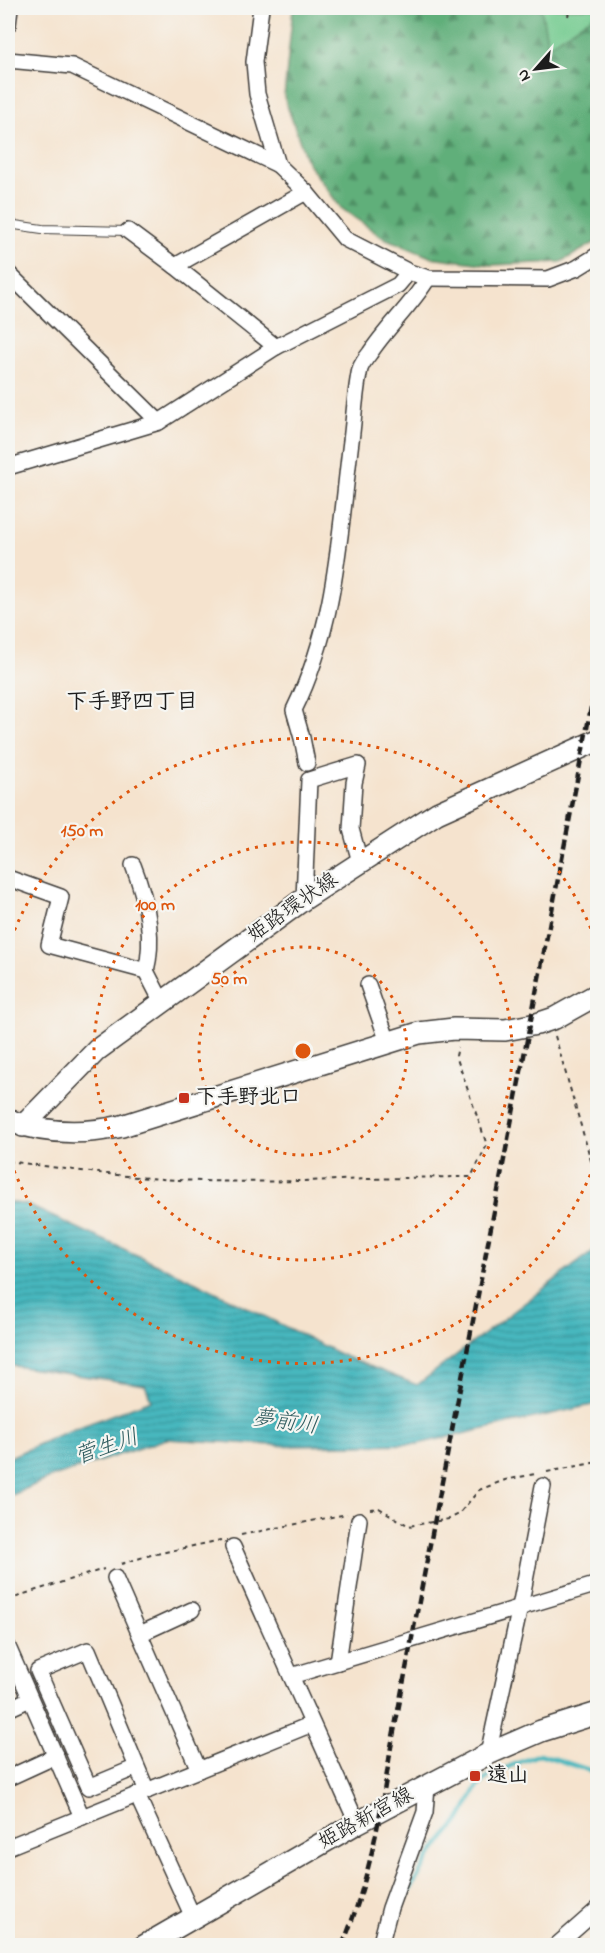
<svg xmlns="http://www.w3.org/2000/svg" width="605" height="1953" viewBox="0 0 605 1953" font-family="'Indie Flower','Klee One',sans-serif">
	<defs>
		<pattern id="forest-firs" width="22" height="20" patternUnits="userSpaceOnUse" patternTransform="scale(1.5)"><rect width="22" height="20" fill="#60af7a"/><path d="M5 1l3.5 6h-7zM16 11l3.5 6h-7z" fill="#4e8e63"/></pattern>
		<pattern id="water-rules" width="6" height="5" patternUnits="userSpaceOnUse" patternTransform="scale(1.5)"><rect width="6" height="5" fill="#47b7be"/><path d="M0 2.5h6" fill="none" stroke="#3a949a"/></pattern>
	</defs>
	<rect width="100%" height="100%" fill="#f6f6f2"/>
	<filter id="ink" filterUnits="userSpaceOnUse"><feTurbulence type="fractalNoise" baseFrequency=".0167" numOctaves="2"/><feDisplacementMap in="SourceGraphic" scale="12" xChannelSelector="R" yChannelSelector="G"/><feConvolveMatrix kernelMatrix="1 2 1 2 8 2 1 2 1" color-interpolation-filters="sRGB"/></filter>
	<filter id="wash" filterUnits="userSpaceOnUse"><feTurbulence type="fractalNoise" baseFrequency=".008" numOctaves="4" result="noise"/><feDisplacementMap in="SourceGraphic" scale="24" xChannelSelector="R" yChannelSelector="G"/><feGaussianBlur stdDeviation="1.35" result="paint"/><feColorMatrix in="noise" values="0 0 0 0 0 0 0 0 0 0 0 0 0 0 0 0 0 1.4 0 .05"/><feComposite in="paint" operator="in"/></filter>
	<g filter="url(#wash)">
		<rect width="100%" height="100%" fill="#f5e3ce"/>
		<!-- forest -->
		<polygon fill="url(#forest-firs)" stroke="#3e664b" stroke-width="1.5" points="293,8 597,8 596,242 561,262 491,265 430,257 382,237 341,208 307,162 284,97"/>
		<!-- park -->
		<polygon fill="#75cb90" stroke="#487456" stroke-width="1.5" points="541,8 597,8 597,13 548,46"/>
		<!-- water -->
		<polygon fill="url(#water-rules)" stroke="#326a6d" stroke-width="1.5" points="8,1202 27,1205 196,1282 344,1356 417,1385 597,1248 597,1404 417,1444 289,1446 166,1439 47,1479 8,1497 8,1458 61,1434 151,1400 145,1385 8,1365"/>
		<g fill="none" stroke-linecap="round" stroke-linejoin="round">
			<!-- stream -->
			<polyline stroke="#47b7be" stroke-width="4.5" points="388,1943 402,1903 431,1855 462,1817 476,1789 491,1774 540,1754 598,1773"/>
		</g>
	</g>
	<g filter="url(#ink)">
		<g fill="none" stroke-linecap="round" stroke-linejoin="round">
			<!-- lane casing -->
			<g stroke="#3d3a37" stroke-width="10">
				<polyline id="lane" points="8,224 42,229 128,231"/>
			</g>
			<!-- street casing -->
			<g stroke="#3d3a37" stroke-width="18">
				<g id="street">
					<polyline points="261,8 254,62 257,94 278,165 306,192 345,239 409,272 428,278 548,279 577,268 598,255"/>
					<polyline points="8,25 10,8"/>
					<polyline points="8,60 72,66 278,165"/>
					<polyline points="128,231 175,266 276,347"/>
					<polyline points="175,266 306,192"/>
					<polyline points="8,273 159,422"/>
					<polyline points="8,467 159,422 276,347 398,285 409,272"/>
					<path d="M307,763L302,738L294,710C337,622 339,536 351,441C354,418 355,392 360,369C362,363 366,358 370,353C387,327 412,305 428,278"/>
					<path d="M133,865C146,898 155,936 146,971"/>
					<polyline points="8,878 61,897 49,945 146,971 162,1002"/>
					<polyline points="304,899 309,780 358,765 354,783 351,829 360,862"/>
					<polyline points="368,985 388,1042"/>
					<polyline points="233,1547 357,1823"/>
					<polyline points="115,1578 199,1770"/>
					<polyline points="140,1634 192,1610"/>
					<polyline points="8,1647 82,1817"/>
					<polyline points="338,1662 359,1520"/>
					<polyline points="291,1676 598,1584"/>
					<polyline points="8,1709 30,1699"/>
					<polyline points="488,1754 520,1607 543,1486"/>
					<polyline points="137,1767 89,1787 38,1671 88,1650 147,1791"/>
					<polyline points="8,1778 56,1756"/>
					<polyline points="137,1795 193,1917"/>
					<polyline points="8,1847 312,1724"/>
					<polyline points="380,1946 390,1908 425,1812 427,1786"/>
					<polyline points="556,1946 598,1909"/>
				</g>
			</g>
			<!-- secondary casing -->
			<g stroke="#3d3a37" stroke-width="24">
				<g id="secondary">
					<path d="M8,1120C45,1134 83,1135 122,1126L419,1033L454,1029L505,1030L537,1024L555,1018L598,994"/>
					<polyline points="23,1126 97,1050 304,899 437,813 598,740"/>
					<polyline points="144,1946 357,1823 488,1754 541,1731 598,1713"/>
				</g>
			</g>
			<!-- path -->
			<g stroke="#3d3a37" stroke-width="2" stroke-dasharray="4.5 4.5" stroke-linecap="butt">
				<polyline points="568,16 570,8"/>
				<polyline points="555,1036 592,1164 598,1163"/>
				<path d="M8,1161C65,1169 121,1177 179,1180C276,1185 374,1177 471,1177L487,1145L456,1056L458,1047"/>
				<polyline points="547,1472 598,1462"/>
				<polyline points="370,1509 379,1508 409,1526 449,1519 459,1514 479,1490 505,1480 535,1474"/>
				<polyline points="241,1535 347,1514"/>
				<polyline points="121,1564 147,1556 221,1540"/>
				<polyline points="8,1601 24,1594 104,1569"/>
			</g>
			<!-- lane -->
			<use href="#lane" stroke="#fff" stroke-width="8"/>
			<!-- street -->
			<use href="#street" stroke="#fff" stroke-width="15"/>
			<!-- secondary -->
			<use href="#secondary" stroke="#fff" stroke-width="21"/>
			<!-- rail -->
			<path stroke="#1c1c1c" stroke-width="4.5" stroke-dasharray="9 4.5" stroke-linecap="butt" d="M342,1946C369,1882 381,1814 391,1747L598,671"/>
		</g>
	</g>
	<!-- distance rings -->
	<g fill="none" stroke="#de560d" stroke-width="3" stroke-dasharray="3 6">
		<circle cx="303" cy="1051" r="104"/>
		<circle cx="303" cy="1051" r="209"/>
		<path d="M597 1158A313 313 0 0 1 8 1155M8 947A313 313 0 0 1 597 944"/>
	</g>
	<!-- markers -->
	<g fill="#c8321e" stroke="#f6f6f2" stroke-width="2">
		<rect x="178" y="1092" width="12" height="12" rx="3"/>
		<rect x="469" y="1770" width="12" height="12" rx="3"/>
	</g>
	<g text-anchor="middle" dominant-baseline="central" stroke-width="4.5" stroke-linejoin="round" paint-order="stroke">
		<!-- street labels -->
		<g font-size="21" fill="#1c1c1c" stroke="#f6f6f2">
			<text transform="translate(293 908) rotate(-35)">姫路環状線</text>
			<text transform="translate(366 1819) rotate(-29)">姫路新宮線</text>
		</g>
		<!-- poi labels -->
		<g font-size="21" font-weight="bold" fill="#1c1c1c" stroke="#f6f6f2" text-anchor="start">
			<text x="196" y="1098">下手野北口</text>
			<text x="487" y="1776">遠山</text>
		</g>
		<!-- neighbourhood labels -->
		<g font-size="22" font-weight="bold" fill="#1c1c1c" stroke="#f6f6f2">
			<text x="132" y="703">下手野四丁目</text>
		</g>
		<!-- water labels -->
		<g font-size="22" font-style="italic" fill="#2d5a5d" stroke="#f6f6f2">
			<text transform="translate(285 1423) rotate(8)">夢前川</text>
			<text transform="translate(107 1448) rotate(-19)">菅生川</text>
		</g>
	</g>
	<circle cx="303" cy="1051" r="9" fill="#de560d" stroke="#f6f6f2" stroke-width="3"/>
	<g font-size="18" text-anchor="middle" font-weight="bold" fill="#de560d" stroke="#f6f6f2" stroke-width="4.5" stroke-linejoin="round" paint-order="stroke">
		<text x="82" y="836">150 m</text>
		<text x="155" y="910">100 m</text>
		<text x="229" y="984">50 m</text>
	</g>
	<!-- margin -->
	<rect width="605" height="1953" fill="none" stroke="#f6f6f2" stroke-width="30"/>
	<!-- north arrow -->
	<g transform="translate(536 69) rotate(242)" stroke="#f6f6f2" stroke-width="4.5" paint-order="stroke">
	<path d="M0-4.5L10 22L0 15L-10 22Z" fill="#1c1c1c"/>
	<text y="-9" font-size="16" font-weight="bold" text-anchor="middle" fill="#1c1c1c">N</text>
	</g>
</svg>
